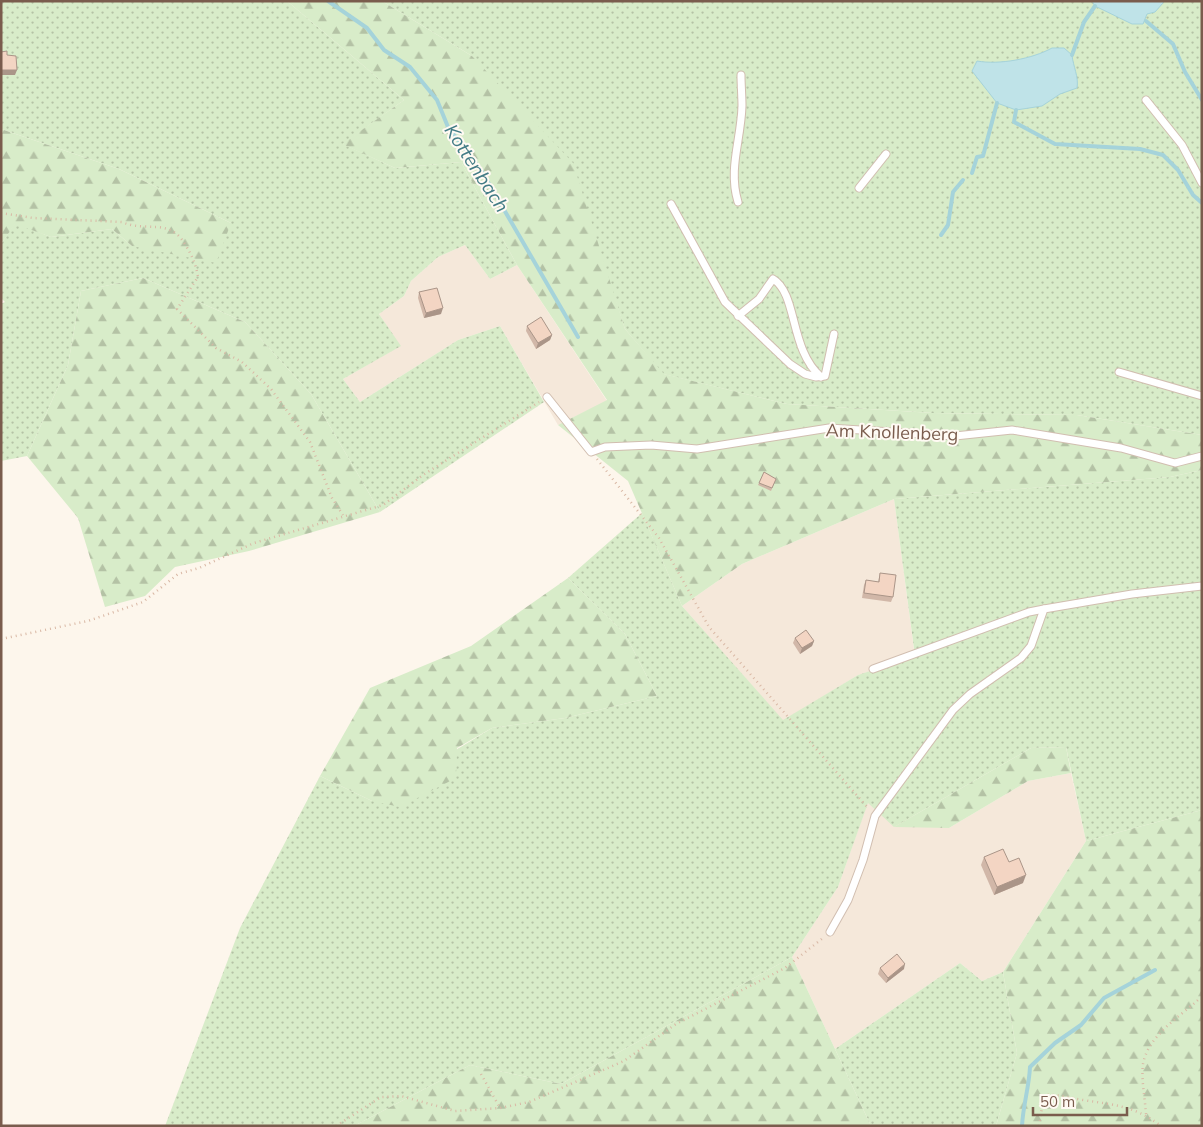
<svg xmlns="http://www.w3.org/2000/svg" width="1203" height="1127" viewBox="0 0 1203 1127" font-family="Mulish,sans-serif">
	<defs>
		<pattern id="grass-dots" width="8" height="8" patternUnits="userSpaceOnUse" patternTransform="scale(1.25)"><rect width="8" height="8" fill="#d8ecc9"/><path d="M2 2h.1M6 6h.1" fill="none" stroke="#b4c2a5" stroke-width="1.8" stroke-linecap="round"/></pattern>
		<pattern id="forest-firs" width="22" height="20" patternUnits="userSpaceOnUse" patternTransform="scale(1.25)"><rect width="22" height="20" fill="#d8ecc9"/><path d="M5 1l3.5 6h-7zM16 11l3.5 6h-7z" fill="#b4c2a5"/></pattern>
	</defs>
	<rect width="100%" height="100%" fill="#fdf6ec"/>
	<!-- residential -->
	<g fill="#f5e8da">
		<polygon points="465,245 490,279 517,265 607,401 558,425 500,326 458,340 360,402 343,379 400,346 379,314 404,296 411,281 438,257"/>
		<polygon points="894,499 915,657 858,675 783,721 682,606 742,564"/>
		<polygon points="1071,773 1086,841 1003,972 982,981 960,963 835,1049 792,957 838,887 868,802 949,828 1028,781"/>
	</g>
	<!-- grass -->
	<g fill="url(#grass-dots)">
		<polygon points="1,1 287,1 404,100 343,144 395,168 461,162 517,265 490,279 465,245 438,257 411,281 404,296 379,314 401,346 343,379 360,402 458,340 500,326 544,402 380,512 311,394 245,322 143,278 81,291 68,365 27,456 1,461 1,304 5,302 1,298 1,244 15,223 51,237 112,229 132,246 231,223 119,169 1,129"/>
		<polygon points="382,1 1202,1 1202,435 1077,415 933,413 787,404 663,374 625,329 605,269 472,56"/>
		<polygon points="1202,470 1202,810 1086,841 1066,747 1031,748 894,827 868,803 838,887 792,957 561,1084 470,1065 354,1126 165,1126 240,928 320,776 372,801 492,728 565,718 657,696 625,634 568,578 642,513 682,606 783,720 858,675 915,656 894,499 1170,477"/>
		<polygon points="960,963 982,981 1003,972 1017,1053 996,1126 871,1126 835,1049"/>
	</g>
	<!-- forest -->
	<g fill="url(#forest-firs)">
		<polygon points="287,1 382,1 472,56 573,163 625,329 664,374 787,404 933,413 1077,415 1202,435 1202,470 1170,477 894,499 742,564 682,606 628,481 558,425 607,400 517,265 461,162 395,168 342,144 404,100"/>
		<polygon points="1,129 119,169 231,223 216,263 132,246 112,229 51,237 15,224 1,244"/>
		<polygon points="143,278 245,322 311,394 380,512 249,551 175,567 145,596 105,607 78,518 27,456 68,365 81,291"/>
		<polygon points="568,578 625,634 657,696 565,718 492,728 457,748 456,778 400,807 372,801 320,776 370,688 471,646"/>
		<polygon points="1066,747 1071,773 1028,781 949,828 894,827 1031,748"/>
		<polygon points="1202,810 1202,1126 996,1126 1017,1053 1003,972 1086,841"/>
		<polygon points="792,957 871,1126 354,1126 470,1065 561,1084"/>
	</g>
	<!-- water -->
	<g fill="#bfe3e8" stroke="#a5d3da">
		<polygon points="1092,1 1163,1 1163,3 1155,12 1147,14 1143,24 1132,24 1095,6"/>
		<path d="M1052,48H1064L1072,55C1073,66 1079,77 1077,88L1060,94L1042,106L1016,110L997,103L972,71L977,61C999,65 1032,59 1052,48Z"/>
	</g>
	<g fill="none" stroke-linecap="round" stroke-linejoin="round">
		<!-- stream -->
		<g stroke="#a5d3da" stroke-width="4">
			<polyline points="328,1 367,28 384,50 410,67 437,100 448,127 481,170 578,337"/>
			<polyline points="1146,21 1173,44 1185,72 1202,100"/>
			<polyline points="1072,55 1084,22 1095,6"/>
			<polyline points="1016,110 1014,122 1055,144 1140,149 1163,155 1178,170 1193,195 1202,203"/>
			<polyline points="972,173 977,157 983,156 997,103"/>
			<polyline points="941,235 948,225 953,192 963,180"/>
			<path d="M1022,1126C1023,1105 1029,1088 1030,1067L1055,1043L1081,1025L1104,998L1155,970"/>
		</g>
		<!-- service casing -->
		<g stroke="#d1beb0" stroke-width="9">
			<g id="service">
				<polyline points="1146,100 1182,145 1202,183"/>
				<polyline points="859,188 886,154"/>
				<path d="M738,202C728,169 741,140 742,106C742,96 741,85 741,75"/>
				<polyline points="671,204 725,302 790,364 805,374 816,377 825,376 834,334"/>
				<path d="M738,316L759,299L773,279C798,294 789,349 821,377"/>
				<polyline points="1119,372 1202,396"/>
				<polyline points="547,397 591,452 605,447 651,445 697,449 829,428 955,436 1012,430 1121,448 1175,463 1202,456"/>
				<polyline points="873,669 1029,612 1044,609"/>
				<polyline points="830,932 848,900 863,860 875,816 953,710 970,694 1021,658 1031,646 1044,609 1132,594 1202,586"/>
			</g>
		</g>
		<!-- path -->
		<g stroke="#d9b8a5" stroke-width="2.5" stroke-dasharray="1 4" stroke-linecap="butt">
			<path d="M1,213L33,218L122,222C148,233 168,217 185,244C192,256 196,264 198,277L177,309L216,348L242,362L271,389L310,442L332,498L343,515"/>
			<polyline points="597,459 659,538 709,627 868,808"/>
			<polyline points="1,639 88,621 143,602 178,574 199,568 254,543 383,505 423,475 539,402"/>
			<polyline points="481,1074 500,1108"/>
			<path d="M1146,1114C1145,1098 1141,1079 1143,1064C1148,1036 1178,1018 1198,1000L1202,1002"/>
			<polyline points="336,1126 381,1097 401,1096 455,1111 500,1108 529,1102 624,1061 676,1024 785,968 823,938"/>
			<path d="M1039,1126L1044,1095C1058,1094 1070,1098 1083,1100C1115,1105 1135,1106 1161,1126"/>
		</g>
		<!-- service -->
		<use href="#service" stroke="#fff" stroke-width="7"/>
	</g>
	<!-- wall -->
	<g fill="#d1b7a8">
		<polygon points="419,292 441,314 424,318 418,298"/>
		<polygon points="527,326 552,335 550,340 536,349 526,331"/>
		<polygon points="764,472 776,479 771,491 758,485"/>
		<polygon points="880,573 893,597 891,602 862,598 864,585 866,580 878,582"/>
		<polygon points="795,638 814,641 812,646 800,654 793,643"/>
		<polygon points="984,857 1009,862 1023,883 994,895 981,865"/>
		<polygon points="880,968 904,969 886,983 878,974"/>
	</g>
	<!-- shaded-wall -->
	<g fill="#aa9588">
		<polygon points="1,70 17,70 15,75 1,75"/>
		<polygon points="443,308 441,314 424,318 426,313"/>
		<polygon points="552,335 550,340 536,349 538,343"/>
		<polygon points="814,641 812,646 800,654 802,648"/>
		<polygon points="1026,875 1023,883 994,895 997,887"/>
		<polygon points="905,964 904,969 886,983 888,978"/>
	</g>
	<!-- building -->
	<g fill="#f3d5c3" stroke="#aa9588">
		<polygon points="7,51 7,55 16,56 17,70 1,70 1,52"/>
		<polygon points="437,288 443,308 426,313 419,292"/>
		<polygon points="541,317 552,335 538,343 527,326"/>
		<polygon points="764,472 776,479 772,488 759,483"/>
		<polygon points="880,573 896,575 893,597 864,593 866,580 879,582"/>
		<polygon points="806,630 814,641 802,648 795,638"/>
		<polygon points="1003,849 1009,862 1019,858 1026,875 997,887 984,857"/>
		<polygon points="897,954 905,964 888,978 880,968"/>
	</g>
	<g text-anchor="middle" dominant-baseline="central" stroke-width="4" stroke-linejoin="round" paint-order="stroke">
		<!-- street labels -->
		<g font-size="18" fill="#7a5c4d" stroke="#fffaf3">
			<text transform="translate(892 432) rotate(2)">Am Knollenberg</text>
		</g>
		<!-- water labels -->
		<g font-size="19" font-style="italic" fill="#437c86" stroke="#fffaf3">
			<text transform="translate(477 168) rotate(57)">Kottenbach</text>
		</g>
	</g>
	<!-- border -->
	<rect width="1203" height="1127" fill="none" stroke="#7a5c4d" stroke-width="5"/>
	<!-- scale -->
	<path d="M1033 1107v8h94v-8" fill="none" stroke="#7a5c4d" stroke-width="2.5"/>
	<text x="1040" y="1107" font-size="15" fill="#7a5c4d" stroke="#fffaf3" stroke-width="4" paint-order="stroke">50 m</text>
</svg>
